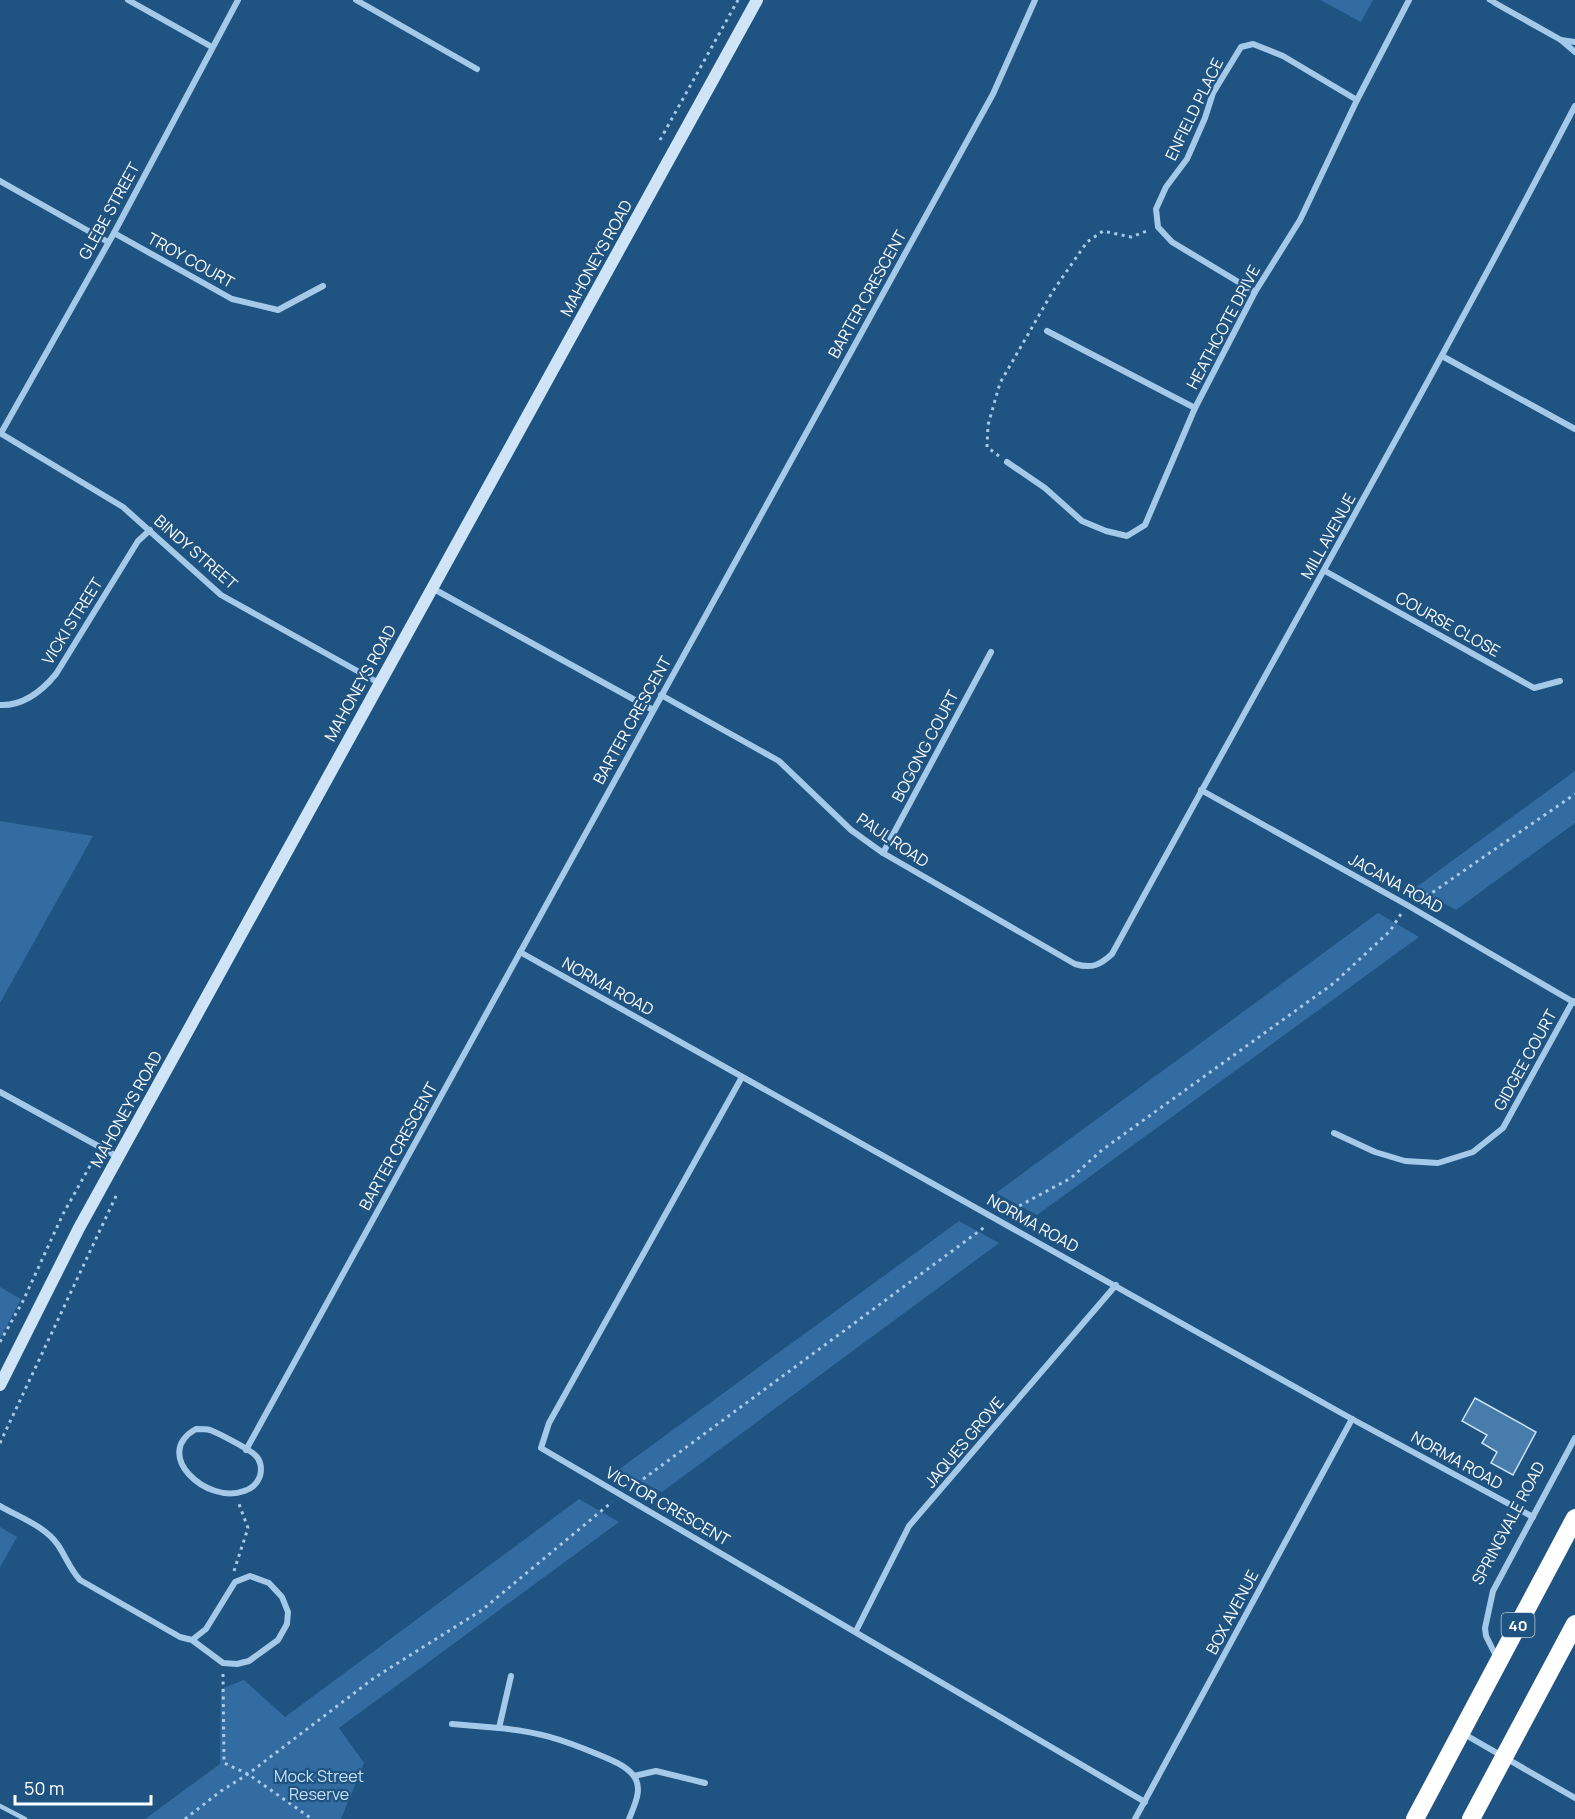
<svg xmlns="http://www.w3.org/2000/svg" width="1575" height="1819" viewBox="0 0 1575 1819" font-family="Manrope,sans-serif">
	<rect width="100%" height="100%" fill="#1f5381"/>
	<!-- green -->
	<g fill="#336ca0">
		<polygon points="1320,0 1373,0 1361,22"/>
		<polygon points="1575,771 1575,823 1456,910 1415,888"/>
		<polygon points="0,821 93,836 0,1003"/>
		<polygon points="1378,913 1419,937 1037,1215 996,1193"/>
		<polygon points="959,1221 999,1243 662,1492 618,1470"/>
		<polygon points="0,1287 21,1299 0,1338"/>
		<polygon points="579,1499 619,1522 339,1728 364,1763 341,1819 145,1819 220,1764 221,1689 244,1680 285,1717"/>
		<polygon points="0,1527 17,1537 0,1567"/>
	</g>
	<!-- building -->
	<polygon fill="#477cab" stroke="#c9e2f7" stroke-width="1.5" points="1475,1398 1536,1432 1513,1475 1491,1463 1497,1452 1482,1443 1487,1435 1462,1421"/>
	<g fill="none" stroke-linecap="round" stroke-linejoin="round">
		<!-- path -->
		<g stroke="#a5c9e9" stroke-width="3" stroke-dasharray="3 4.5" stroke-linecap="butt">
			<polyline points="660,140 738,0"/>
			<polyline points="999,456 987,447 988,425 1000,383 1053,291 1087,242 1103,231 1131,237 1147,231"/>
			<polyline points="1419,899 1433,892 1575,794"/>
			<polyline points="1006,1213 1071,1178 1102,1150 1334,983 1390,931 1401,914"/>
			<polyline points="0,1342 23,1301 63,1214 95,1157"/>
			<polyline points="0,1443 117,1194"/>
			<polyline points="631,1488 986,1226"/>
			<polyline points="234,1571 248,1528 239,1504"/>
			<polyline points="223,1674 224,1763 248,1774 312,1819"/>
			<polyline points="185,1819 221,1791 248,1774 374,1678 482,1610 612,1502"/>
		</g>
		<!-- lane -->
		<g stroke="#a5c9e9" stroke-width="4.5">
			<polyline points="1489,0 1495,3"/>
			<polyline points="0,1806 25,1819"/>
		</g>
		<!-- street -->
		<g stroke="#a5c9e9" stroke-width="6">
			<polyline points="128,0 212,47"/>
			<polyline points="356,0 477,69"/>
			<polyline points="1495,3 1561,40 1575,52"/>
			<polyline points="1561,40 1575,42"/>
			<polyline points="0,181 108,242"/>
			<polyline points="114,233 232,299 278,310 323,286"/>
			<polyline points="1255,292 1172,242 1158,227 1156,209 1166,187 1187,159 1205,118 1213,93 1241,47 1253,44 1283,56 1357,100"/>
			<polyline points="1047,331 1195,408"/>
			<polyline points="1442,356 1575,429"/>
			<polyline points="0,433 123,507 221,595 379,683"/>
			<polyline points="1,433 114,233 238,0"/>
			<polyline points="1007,462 1045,488 1082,521 1106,531 1127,536 1145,525 1195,408 1255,292 1300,220 1357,100 1409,0"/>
			<polyline points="1325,571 1534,688 1560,681"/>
			<polyline points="432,588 653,710"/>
			<path d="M661,695L779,761L851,830L883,853L1075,964C1092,969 1100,965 1112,954C1266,671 1426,392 1575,106"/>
			<path d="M0,705C23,706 42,691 56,674L138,541L150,530"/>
			<polyline points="1201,790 1407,905 1575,1003"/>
			<polyline points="883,853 991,652"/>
			<polyline points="520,952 1352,1419 1533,1517"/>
			<polyline points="742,1077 549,1423 541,1448 1145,1802"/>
			<polyline points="0,1092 118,1157"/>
			<polyline points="1334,1133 1375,1152 1405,1161 1438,1163 1473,1152 1503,1128 1573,1001"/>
			<path d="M196,1429C201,1429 206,1429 210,1430C218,1433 249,1449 255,1455C261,1460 262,1469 260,1476C257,1484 251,1489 244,1491C207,1505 151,1454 196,1429Z"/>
			<polyline points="246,1450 993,94 1035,0"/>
			<path d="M0,1506C19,1517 45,1526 58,1545C66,1557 70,1569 80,1580L180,1637L192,1640L223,1663L237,1664L249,1661L278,1640L287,1624L288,1612L282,1597L269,1583L250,1576L235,1582L206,1629L192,1640"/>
			<polyline points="856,1631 909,1526 1116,1285"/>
			<polyline points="1497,1658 1486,1636 1485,1628 1493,1591 1575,1438"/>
			<polyline points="452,1724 499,1728 511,1676"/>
			<path d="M499,1728C539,1732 561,1739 597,1754C609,1759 625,1765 633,1775C644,1788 634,1806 629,1819"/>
			<polyline points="1464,1734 1575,1798"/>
			<polyline points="634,1776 656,1771 705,1783"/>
			<polyline points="1135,1819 1352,1419"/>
		</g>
		<!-- secondary -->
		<polyline stroke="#cfe4f7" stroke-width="12" points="0,1385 79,1228 757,0"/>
		<!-- highway -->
		<g stroke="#fff" stroke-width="18">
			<polyline points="1415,1819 1575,1518"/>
			<polyline points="1471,1819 1575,1624"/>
		</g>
	</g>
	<g text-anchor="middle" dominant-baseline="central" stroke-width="4.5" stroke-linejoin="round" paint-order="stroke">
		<!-- shield labels -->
		<rect fill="#1f5381" stroke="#bccbd9" stroke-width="1.5" x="1501.5" y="1613" width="33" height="24" rx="4.5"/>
		<g font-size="15" font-weight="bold" fill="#fff">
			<text x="1518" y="1625">40</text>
		</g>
		<!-- street labels -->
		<g font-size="16" fill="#fff" stroke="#1f5381">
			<text transform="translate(1194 109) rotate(-64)">ENFIELD PLACE</text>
			<text transform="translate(109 211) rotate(-61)">GLEBE STREET</text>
			<text transform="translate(596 258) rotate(-61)">MAHONEYS ROAD</text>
			<text transform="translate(191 260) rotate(29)">TROY COURT</text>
			<text transform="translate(867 294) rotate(-61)">BARTER CRESCENT</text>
			<text transform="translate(1223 327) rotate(-62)">HEATHCOTE DRIVE</text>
			<text transform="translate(1328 536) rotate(-61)">MILL AVENUE</text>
			<text transform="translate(196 552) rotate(41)">BINDY STREET</text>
			<text transform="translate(72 621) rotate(-58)">VICKI STREET</text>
			<text transform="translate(1448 624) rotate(29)">COURSE CLOSE</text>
			<text transform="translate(360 683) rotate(-61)">MAHONEYS ROAD</text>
			<text transform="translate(632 720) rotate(-61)">BARTER CRESCENT</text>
			<text transform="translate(925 746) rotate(-62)">BOGONG COURT</text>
			<text transform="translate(893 840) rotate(34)">PAUL ROAD</text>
			<text transform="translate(1396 883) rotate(29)">JACANA ROAD</text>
			<text transform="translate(608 986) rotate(29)">NORMA ROAD</text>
			<text transform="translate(1525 1060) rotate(-61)">GIDGEE COURT</text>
			<text transform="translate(126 1109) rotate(-61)">MAHONEYS ROAD</text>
			<text transform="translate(398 1146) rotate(-61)">BARTER CRESCENT</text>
			<text transform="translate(1033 1223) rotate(29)">NORMA ROAD</text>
			<text transform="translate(964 1442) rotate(-50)">JAQUES GROVE</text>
			<text transform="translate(1457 1460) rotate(29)">NORMA ROAD</text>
			<text transform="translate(668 1506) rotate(30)">VICTOR CRESCENT</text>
			<text transform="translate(1508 1523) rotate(-62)">SPRINGVALE ROAD</text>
			<text transform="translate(1232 1612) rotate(-62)">BOX AVENUE</text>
		</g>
		<!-- park labels -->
		<g font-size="16" fill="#c9e2f7" stroke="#1f5381">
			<text x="319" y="1776">Mock Street<tspan x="319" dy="18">Reserve</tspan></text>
		</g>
	</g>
	<!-- scale -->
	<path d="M15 1795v9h136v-9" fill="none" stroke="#ffffff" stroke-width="3"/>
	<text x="24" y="1795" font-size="18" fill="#ffffff" stroke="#1f5381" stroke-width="4.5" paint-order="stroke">50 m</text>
</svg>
